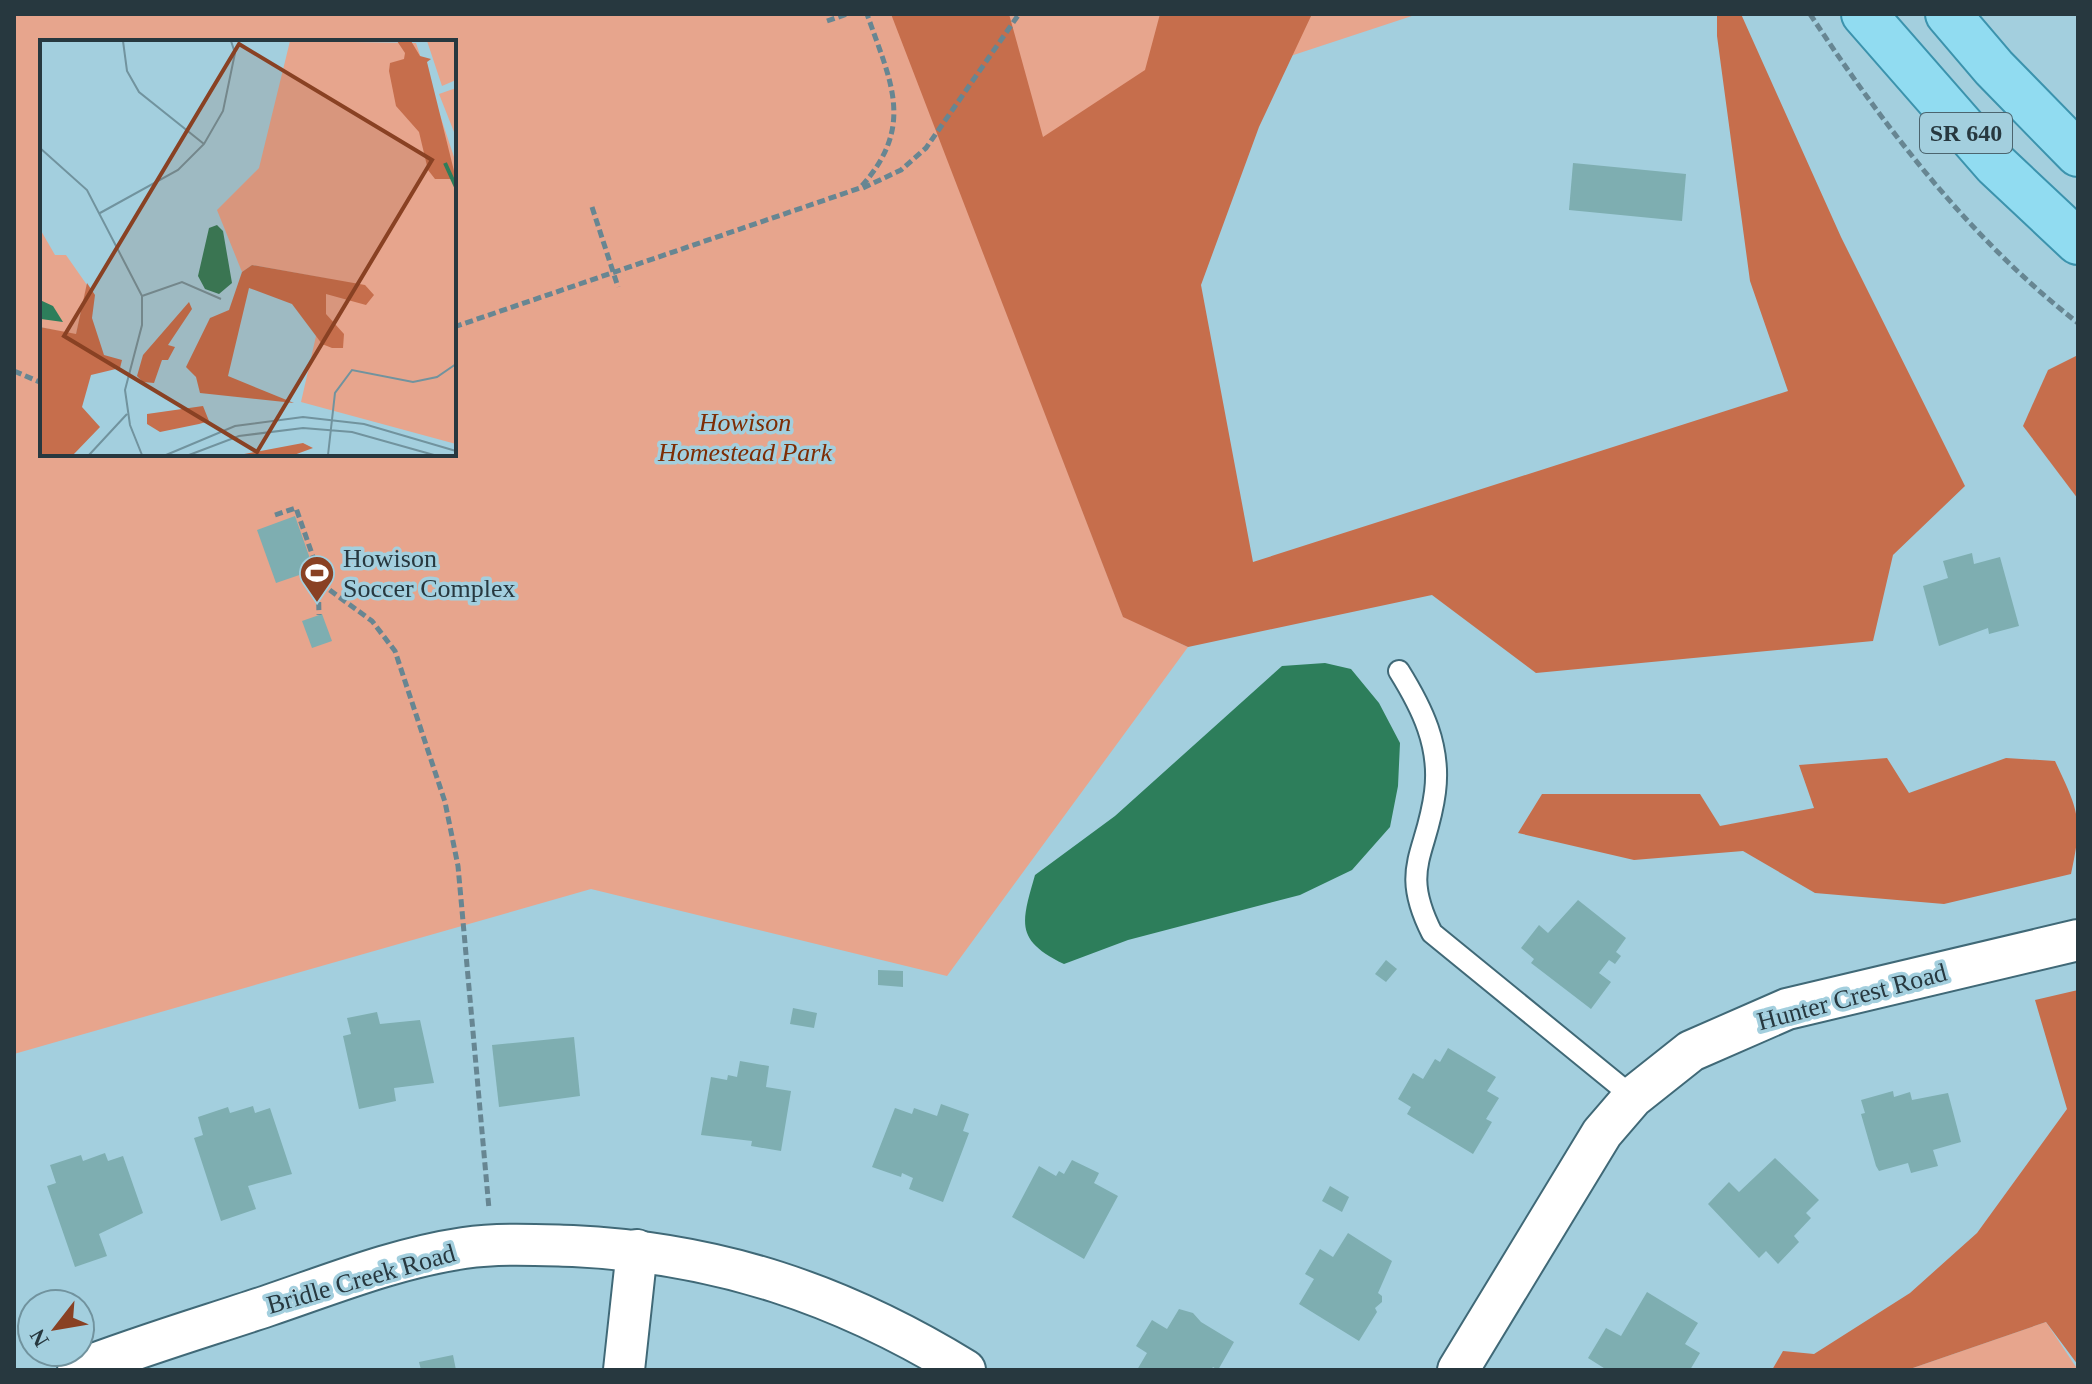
<svg xmlns="http://www.w3.org/2000/svg" width="2092" height="1384" viewBox="0 0 2092 1384" font-family="Georgia,serif">
	<rect width="100%" height="100%" fill="#a3cfde"/>
	<!-- green -->
	<g fill="#e7a58d" fill-rule="evenodd">
		<path d="M14,14H1418L951,168L1123,616L1188,647L947,976L591,889L14,1054ZM42,42H454V454H42Z"/>
		<polygon points="2046,1322 2078,1370 1907,1370"/>
	</g>
	<!-- forest -->
	<g fill="#c66e4c">
		<polygon points="891,14 1009,14 1043,137 1145,70 1160,14 1312,14 1259,127 1201,285 1253,562 1788,391 1750,281 1717,36 1717,14 1741,14 1841,237 1965,486 1893,555 1873,641 1536,673 1432,595 1188,647 1123,617"/>
		<polygon points="2078,355 2078,499 2023,426 2048,370"/>
		<path d="M1887,758L1909,793L2006,758L2055,761C2079,812 2083,819 2071,874L1944,904L1815,893L1743,851L1634,860L1518,833L1542,794H1700L1720,826L1814,808L1799,765Z"/>
		<polygon points="2078,990 2078,1365 2046,1322 1907,1370 1772,1370 1783,1351 1814,1354 1910,1293 1977,1233 2067,1109 2035,1000"/>
	</g>
	<!-- water -->
	<path fill="#2d7e5b" d="M1325,663L1351,669L1379,703L1400,743L1398,786L1390,827L1352,870L1300,895L1128,940L1064,964C1015,940 1021,924 1035,875L1115,816L1282,666Z"/>
	<!-- building -->
	<g fill="#7eaeb1">
		<polygon points="1573,163 1686,174 1682,221 1569,210"/>
		<polygon points="295,516 314,570 276,583 257,530"/>
		<polygon points="1972,553 1974,564 2000,557 2019,626 1989,634 1988,628 1939,646 1923,586 1948,578 1943,561"/>
		<polygon points="322,614 332,641 312,648 302,621"/>
		<polygon points="1578,900 1626,938 1616,952 1621,956 1615,964 1609,960 1599,973 1611,982 1591,1009 1531,963 1534,959 1521,948 1539,925 1548,933"/>
		<polygon points="1386,960 1397,969 1386,982 1375,974"/>
		<polygon points="878,970 903,971 903,987 878,985"/>
		<polygon points="793,1008 817,1013 814,1028 790,1024"/>
		<polygon points="377,1012 380,1024 420,1020 434,1083 394,1088 396,1101 359,1109 343,1036 351,1034 347,1018"/>
		<polygon points="574,1037 580,1096 499,1107 492,1045"/>
		<polygon points="1448,1048 1496,1077 1487,1091 1499,1098 1486,1119 1492,1122 1473,1154 1407,1114 1411,1107 1398,1099 1413,1073 1423,1079 1435,1059 1440,1062"/>
		<polygon points="740,1061 769,1066 766,1087 791,1091 781,1151 751,1146 752,1141 701,1135 711,1077 727,1080 728,1075 737,1077"/>
		<polygon points="1893,1091 1894,1097 1910,1092 1912,1100 1948,1093 1961,1142 1933,1150 1938,1166 1911,1173 1908,1163 1879,1171 1876,1166 1861,1114 1865,1113 1861,1100"/>
		<polygon points="941,1104 969,1114 963,1131 969,1133 943,1202 909,1189 913,1178 902,1173 901,1177 872,1167 895,1108 912,1114 914,1108 937,1116"/>
		<polygon points="253,1106 255,1113 270,1108 292,1174 248,1186 256,1209 221,1221 194,1138 203,1135 198,1117 228,1107 230,1113"/>
		<polygon points="105,1153 108,1161 123,1156 143,1213 99,1234 107,1256 75,1267 47,1186 56,1183 50,1165 81,1155 83,1161"/>
		<polygon points="1775,1158 1819,1200 1806,1213 1811,1218 1794,1236 1799,1242 1778,1264 1766,1251 1759,1258 1708,1204 1729,1182 1739,1192"/>
		<polygon points="1072,1160 1099,1173 1094,1183 1118,1196 1084,1259 1012,1217 1039,1166 1056,1176 1059,1171 1064,1174"/>
		<polygon points="1330,1186 1349,1197 1342,1212 1322,1201"/>
		<polygon points="1348,1233 1392,1261 1378,1293 1382,1296 1382,1302 1375,1308 1377,1312 1359,1341 1299,1304 1314,1279 1305,1274 1320,1249 1333,1257"/>
		<polygon points="1647,1292 1698,1323 1685,1344 1700,1353 1690,1370 1607,1370 1588,1358 1606,1328 1621,1336"/>
		<polygon points="1179,1309 1193,1313 1201,1322 1234,1342 1218,1370 1213,1367 1211,1370 1137,1370 1147,1353 1136,1346 1152,1320 1167,1329"/>
		<polygon points="453,1355 456,1370 421,1370 419,1362"/>
	</g>
	<g fill="none" stroke-linecap="round" stroke-linejoin="round">
		<!-- service casing -->
		<g stroke="#406977" stroke-width="24">
			<path id="service" d="M1399,671C1422,708 1441,746 1435,792C1427,855 1399,868 1432,933L1633,1097"/>
		</g>
		<!-- minor casing -->
		<g stroke="#406977" stroke-width="44">
			<g id="minor">
				<path d="M78,1370C140,1346 204,1327 267,1306C332,1284 396,1258 464,1248C500,1243 536,1245 573,1246C719,1253 841,1294 965,1370"/>
				<polyline points="624,1370 637,1250"/>
				<polyline points="1458,1370 1602,1133 1633,1097 1691,1051 1787,1009 2078,940"/>
			</g>
		</g>
		<!-- primary casing -->
		<g stroke="#3c93ad" stroke-width="48">
			<g id="primary">
				<polyline points="1864,14 1996,165 2078,242"/>
				<polyline points="1948,14 1994,68 2078,154"/>
			</g>
		</g>
		<!-- path -->
		<g stroke="#678692" stroke-width="5" stroke-dasharray="8 4" stroke-linecap="butt">
			<path d="M1810,14C1885,128 1970,239 2078,323"/>
			<polyline points="827,21 847,14"/>
			<polyline points="863,188 901,170 926,148 1019,14"/>
			<polyline points="592,207 618,287"/>
			<path d="M454,327L860,188C916,126 891,83 867,14"/>
			<polyline points="14,371 42,383"/>
			<polyline points="275,515 296,508 318,571 319,615"/>
			<polyline points="320,583 372,621 395,651 445,802 458,866 489,1209"/>
		</g>
		<!-- service -->
		<use href="#service" stroke="#fff" stroke-width="20"/>
		<!-- minor -->
		<use href="#minor" stroke="#fff" stroke-width="40"/>
		<!-- primary -->
		<use href="#primary" stroke="#91dcf1" stroke-width="44"/>
	</g>
	<!-- icons -->
	<defs>
		<g id="stadium-pin" transform="scale(1.8)"><path d="M0 17L-7.5 6A9.5 9.5 0 1 1 7.5 6Z" fill="#894123" stroke="#a3cfde"/><path d="M0-5a6.5 5 0 1 0 0 10a6.5 5 0 1 0 0-10ZM-3.5-1.8h7v3.6h-7Z" fill="#fff"/></g>
	</defs>
	<g fill-rule="evenodd">
		<use href="#stadium-pin" x="317" y="573"/>
	</g>
	<g text-anchor="middle" dominant-baseline="central" stroke-width="7" stroke-linejoin="round" paint-order="stroke">
		<!-- shield labels -->
		<rect fill="#a3cfde" stroke="#4c656f" stroke-width="2" x="1920" y="113" width="92" height="40" rx="6"/>
		<g font-size="24" font-weight="bold" fill="#27383f">
			<text x="1966" y="133">SR 640</text>
		</g>
		<!-- park labels -->
		<g font-size="26" font-style="italic" fill="#7d2c04" stroke="#a3cfde">
			<text x="745" y="422">Howison<tspan x="745" dy="30">Homestead Park</tspan></text>
		</g>
		<!-- poi labels -->
		<g font-size="26" fill="#27383f" stroke="#a3cfde" text-anchor="start">
			<text x="343" y="558">Howison<tspan x="343" dy="30">Soccer Complex</tspan></text>
		</g>
		<!-- street labels -->
		<g font-size="26" fill="#27383f" stroke="#a3cfde">
			<text transform="translate(1852 997) rotate(-15)">Hunter Crest Road</text>
			<text transform="translate(361 1279) rotate(-16)">Bridle Creek Road</text>
		</g>
	</g>
	<!-- overview -->
	<g transform="translate(40 40)">
		<rect width="416" height="416" fill="#a3cfde"/>
		<path d="M250,1L376,3L416,123V404L261,362L289,239L212,225L202,232L177,170L219,128ZM387,1H416V40L402,46ZM416,48V97L399,54ZM0,189L15,215H26L47,245L36,295L0,287Z" fill="#e7a58d"/>
		<path d="M357,1H371L380,16L391,19L387,22L416,139H395L388,130L379,92L356,66L349,31L350,23L364,19L365,13ZM212,225L325,245L334,255L326,265L286,254V274L304,294L303,308H292L282,304L252,264L209,248L188,336L254,363L160,353L156,337L146,327L170,278L189,270L202,232ZM47,243L55,255L52,278L64,315L82,320L80,328L51,335L42,367L60,387L33,415H0V287L36,294ZM149,262L152,269L128,305L135,307L128,320H122L114,343L103,342L97,336L103,315ZM163,366L169,381L159,384L120,392L107,384V374ZM263,403L273,408L254,415H199Z" fill="#c66e4c"/>
		<path d="M177,185L183,191L192,243L179,254L165,249L158,236L169,188ZM0,260L13,266L23,282L1,279Z" fill="#2d7e5b"/>
		<path fill="none" stroke="#2d7e5b" stroke-width="4" d="M405,123L416,147"/>
		<path fill="none" stroke="#71939e" stroke-width="2" d="M83,1L87,31L99,52L164,104M0,108L47,150L102,256V285L85,350L90,385L102,415M60,173L138,130L164,104L183,71L195,13L191,1M102,256L142,242L181,259M49,415L87,374M126,415L195,386L263,377L324,384L416,411M149,415L199,396L263,388L312,392L394,415M288,415L295,353L312,330L373,342L397,337L416,324"/>
		<path fill="#894123" fill-opacity="0.15" stroke="#894123" stroke-width="4" d="M199,4L392,120L217,412L24,296Z"/>
		<rect width="416" height="416" fill="none" stroke="#27383f" stroke-width="4"/>
	</g>
	<!-- border -->
	<rect width="2092" height="1384" fill="none" stroke="#27383f" stroke-width="32"/>
	<!-- north arrow -->
	<g transform="translate(56 1328) rotate(239)"><circle r="38" fill="#a3cfde" stroke="#71939e" stroke-width="2"/>
	<path d="M0-6L14 30L0 20L-14 30Z" fill="#894123"/>
	<text y="-12" font-size="22" font-weight="bold" text-anchor="middle" fill="#27383f">N</text>
	</g>
</svg>
